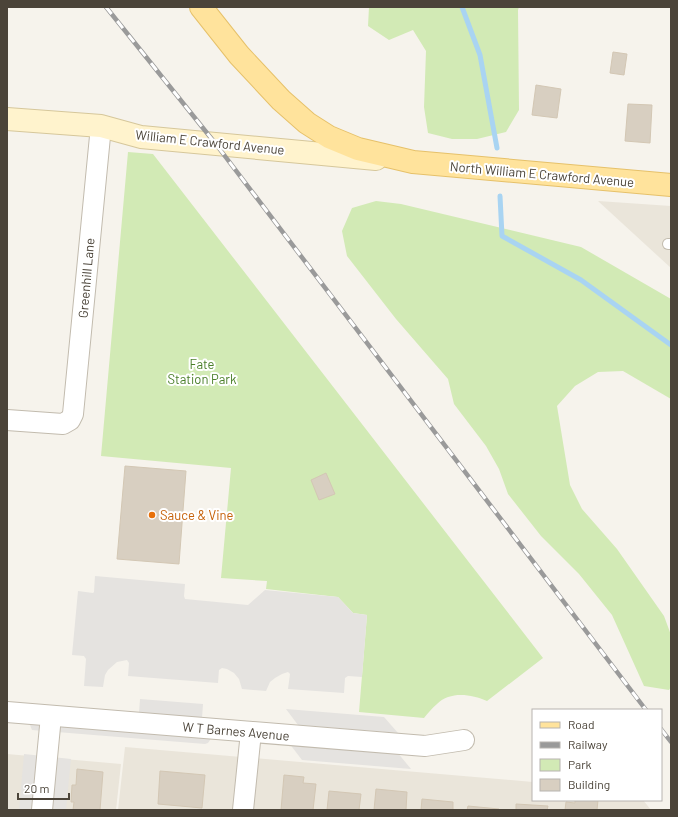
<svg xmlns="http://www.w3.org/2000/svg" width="678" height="817" viewBox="0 0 678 817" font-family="Barlow,sans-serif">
	<rect width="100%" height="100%" fill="#f6f3ec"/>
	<!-- residential -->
	<g fill="#eae5da">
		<polygon points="598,201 671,206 671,268"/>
		<polygon points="125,747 533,782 533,800 643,800 651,810 118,810"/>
		<polygon points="7,754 121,764 116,810 7,810"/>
	</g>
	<!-- green -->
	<g fill="#d2eab5">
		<polygon points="369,7 519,7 518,10 519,110 506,132 477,139 452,139 428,133 424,107 426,51 413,30 389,40 368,26"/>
		<path d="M128,152L153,154L543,658L487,701C471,694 450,691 437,704C432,708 428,713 424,718L359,712L367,615L353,613L338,597L266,589L267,581L221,578L231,468L101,456Z"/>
		<polygon points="376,201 401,204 581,247 671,299 671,399 623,371 598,372 575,386 557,406 570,485 582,509 617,549 664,616 671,635 671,687 669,690 644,686 612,615 579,574 541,536 508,494 499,469 486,446 454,404 448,379 396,319 347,256 342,231 352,208"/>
	</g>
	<!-- parking -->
	<g fill="#e5e3e0">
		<polygon points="95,576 185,584 184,596 185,599 248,605 265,590 338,597 353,613 367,615 362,677 348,676 345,678 344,693 288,689 290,674 288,672 282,674 275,678 270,682 266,691 242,689 239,679 234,673 227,669 222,668 219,670 218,683 128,676 129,663 127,660 117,662 108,670 105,675 103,687 84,686 86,659 84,656 72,655 78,591 93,593 94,592"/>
		<polygon points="140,699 203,704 202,718 139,713"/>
		<polygon points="286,709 384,717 398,733 298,725"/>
		<polygon points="26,723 212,737 208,743 205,744 32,730 30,725"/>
		<polygon points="289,743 397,752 411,769 302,760"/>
		<polygon points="24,754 71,759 66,810 19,810"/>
	</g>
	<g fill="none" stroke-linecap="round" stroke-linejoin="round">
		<!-- stream -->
		<g stroke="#a9d4f2" stroke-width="5">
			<polyline points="462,7 480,55 497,148"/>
			<polyline points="500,196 502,236 581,280 671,345"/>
		</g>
	</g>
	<!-- building -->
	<g fill="#d8cfc1" stroke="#d3c7b4">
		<polygon points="613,52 627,54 624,75 610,73"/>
		<polygon points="536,85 561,89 557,118 532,115"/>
		<polygon points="628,104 652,105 650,143 625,141"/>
		<polygon points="125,466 186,471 179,564 117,559"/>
		<polygon points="326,473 335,494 319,500 311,480"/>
		<polygon points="77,769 103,772 100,810 73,810 74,802 71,802 72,785 76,785"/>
		<polygon points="160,771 205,775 202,808 158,804"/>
		<polygon points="284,775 304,777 303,783 316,784 313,810 281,810"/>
		<polygon points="376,789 407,792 406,810 374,810"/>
		<polygon points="329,791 361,794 359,810 327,810"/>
		<polygon points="422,799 453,802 453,810 421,810"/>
		<polygon points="575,800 598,800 597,810 565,810 566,802 575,803"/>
		<polygon points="516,804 548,806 547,810 516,810"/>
		<polygon points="468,806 499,809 499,810 467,810"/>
	</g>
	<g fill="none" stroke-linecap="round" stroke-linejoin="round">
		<!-- lane casing -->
		<g stroke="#c2bbae" stroke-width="12">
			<polyline id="lane" points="668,244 671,244"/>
		</g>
		<!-- street casing -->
		<g stroke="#c2bbae" stroke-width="22">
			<g id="street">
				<polyline points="7,420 63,424 70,420 73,414 101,126"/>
				<polyline points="7,712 425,746 464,740"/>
				<polyline points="42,810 51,716"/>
				<polyline points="243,810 251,732"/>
			</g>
		</g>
		<!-- secondary casing -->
		<g stroke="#d6c79b" stroke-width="24">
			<polyline id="secondary" points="7,119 101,126 141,137 376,159"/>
		</g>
		<!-- primary casing -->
		<g stroke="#e6c16a" stroke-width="24">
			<polyline id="primary" points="201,7 239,55 281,100 307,123 329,137 358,149 413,162 671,185"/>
		</g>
		<!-- lane -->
		<use href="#lane" stroke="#fff" stroke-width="10"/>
		<!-- street -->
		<use href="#street" stroke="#fff" stroke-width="20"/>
		<!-- secondary -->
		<use href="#secondary" stroke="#fff3cd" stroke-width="22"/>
		<!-- primary -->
		<use href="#primary" stroke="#ffe39c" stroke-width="22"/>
		<!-- rail casing -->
		<g stroke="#9a9a9a" stroke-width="4.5">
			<g id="rail">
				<polyline points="106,7 215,143 646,710"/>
				<polyline points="661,729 671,742"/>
			</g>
		</g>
		<!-- rail -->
		<use href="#rail" stroke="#fff" stroke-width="3" stroke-dasharray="9" stroke-linecap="butt"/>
	</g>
	<!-- markers -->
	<circle fill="#e8710a" stroke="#fff" stroke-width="1.5" cx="152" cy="515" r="4"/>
	<g text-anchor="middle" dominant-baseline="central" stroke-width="4" stroke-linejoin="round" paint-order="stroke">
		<!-- street labels -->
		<g font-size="13" fill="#4b4439" stroke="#fff">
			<text transform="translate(210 142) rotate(6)">William E Crawford Avenue</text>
			<text transform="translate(542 174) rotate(5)">North William E Crawford Avenue</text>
			<text transform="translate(86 278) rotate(-85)">Greenhill Lane</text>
			<text transform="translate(236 731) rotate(5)">W T Barnes Avenue</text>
		</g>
		<!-- park labels -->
		<g font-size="13" fill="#4a7f2a" stroke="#fff">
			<text x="202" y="364">Fate<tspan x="202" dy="15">Station Park</tspan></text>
		</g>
		<!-- food labels -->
		<g font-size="13" fill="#c56008" stroke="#fff" text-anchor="start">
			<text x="160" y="515">Sauce &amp; Vine</text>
		</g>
	</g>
	<!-- border -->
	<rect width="678" height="817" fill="none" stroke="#4b4439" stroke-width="16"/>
	<!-- legend -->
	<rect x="532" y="709" width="130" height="92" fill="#ffffff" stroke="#b7b4b0"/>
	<rect x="540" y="722" width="20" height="6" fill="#ffe39c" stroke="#b7b4b0"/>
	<text x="568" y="729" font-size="12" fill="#4b4439">Road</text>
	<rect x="540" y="742" width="20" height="6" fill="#9a9a9a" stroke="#b7b4b0"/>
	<text x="568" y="749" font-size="12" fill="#4b4439">Railway</text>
	<rect x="540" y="759" width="20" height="12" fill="#d2eab5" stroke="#b7b4b0"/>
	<text x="568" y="769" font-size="12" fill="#4b4439">Park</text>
	<rect x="540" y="779" width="20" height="12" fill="#d8cfc1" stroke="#b7b4b0"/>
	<text x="568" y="789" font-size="12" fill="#4b4439">Building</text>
	<!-- scale -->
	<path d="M18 793v6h51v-6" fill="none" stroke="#4b4439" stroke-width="2"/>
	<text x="24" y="793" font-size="12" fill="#4b4439" stroke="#ffffff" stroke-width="3" paint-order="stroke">20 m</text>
</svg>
